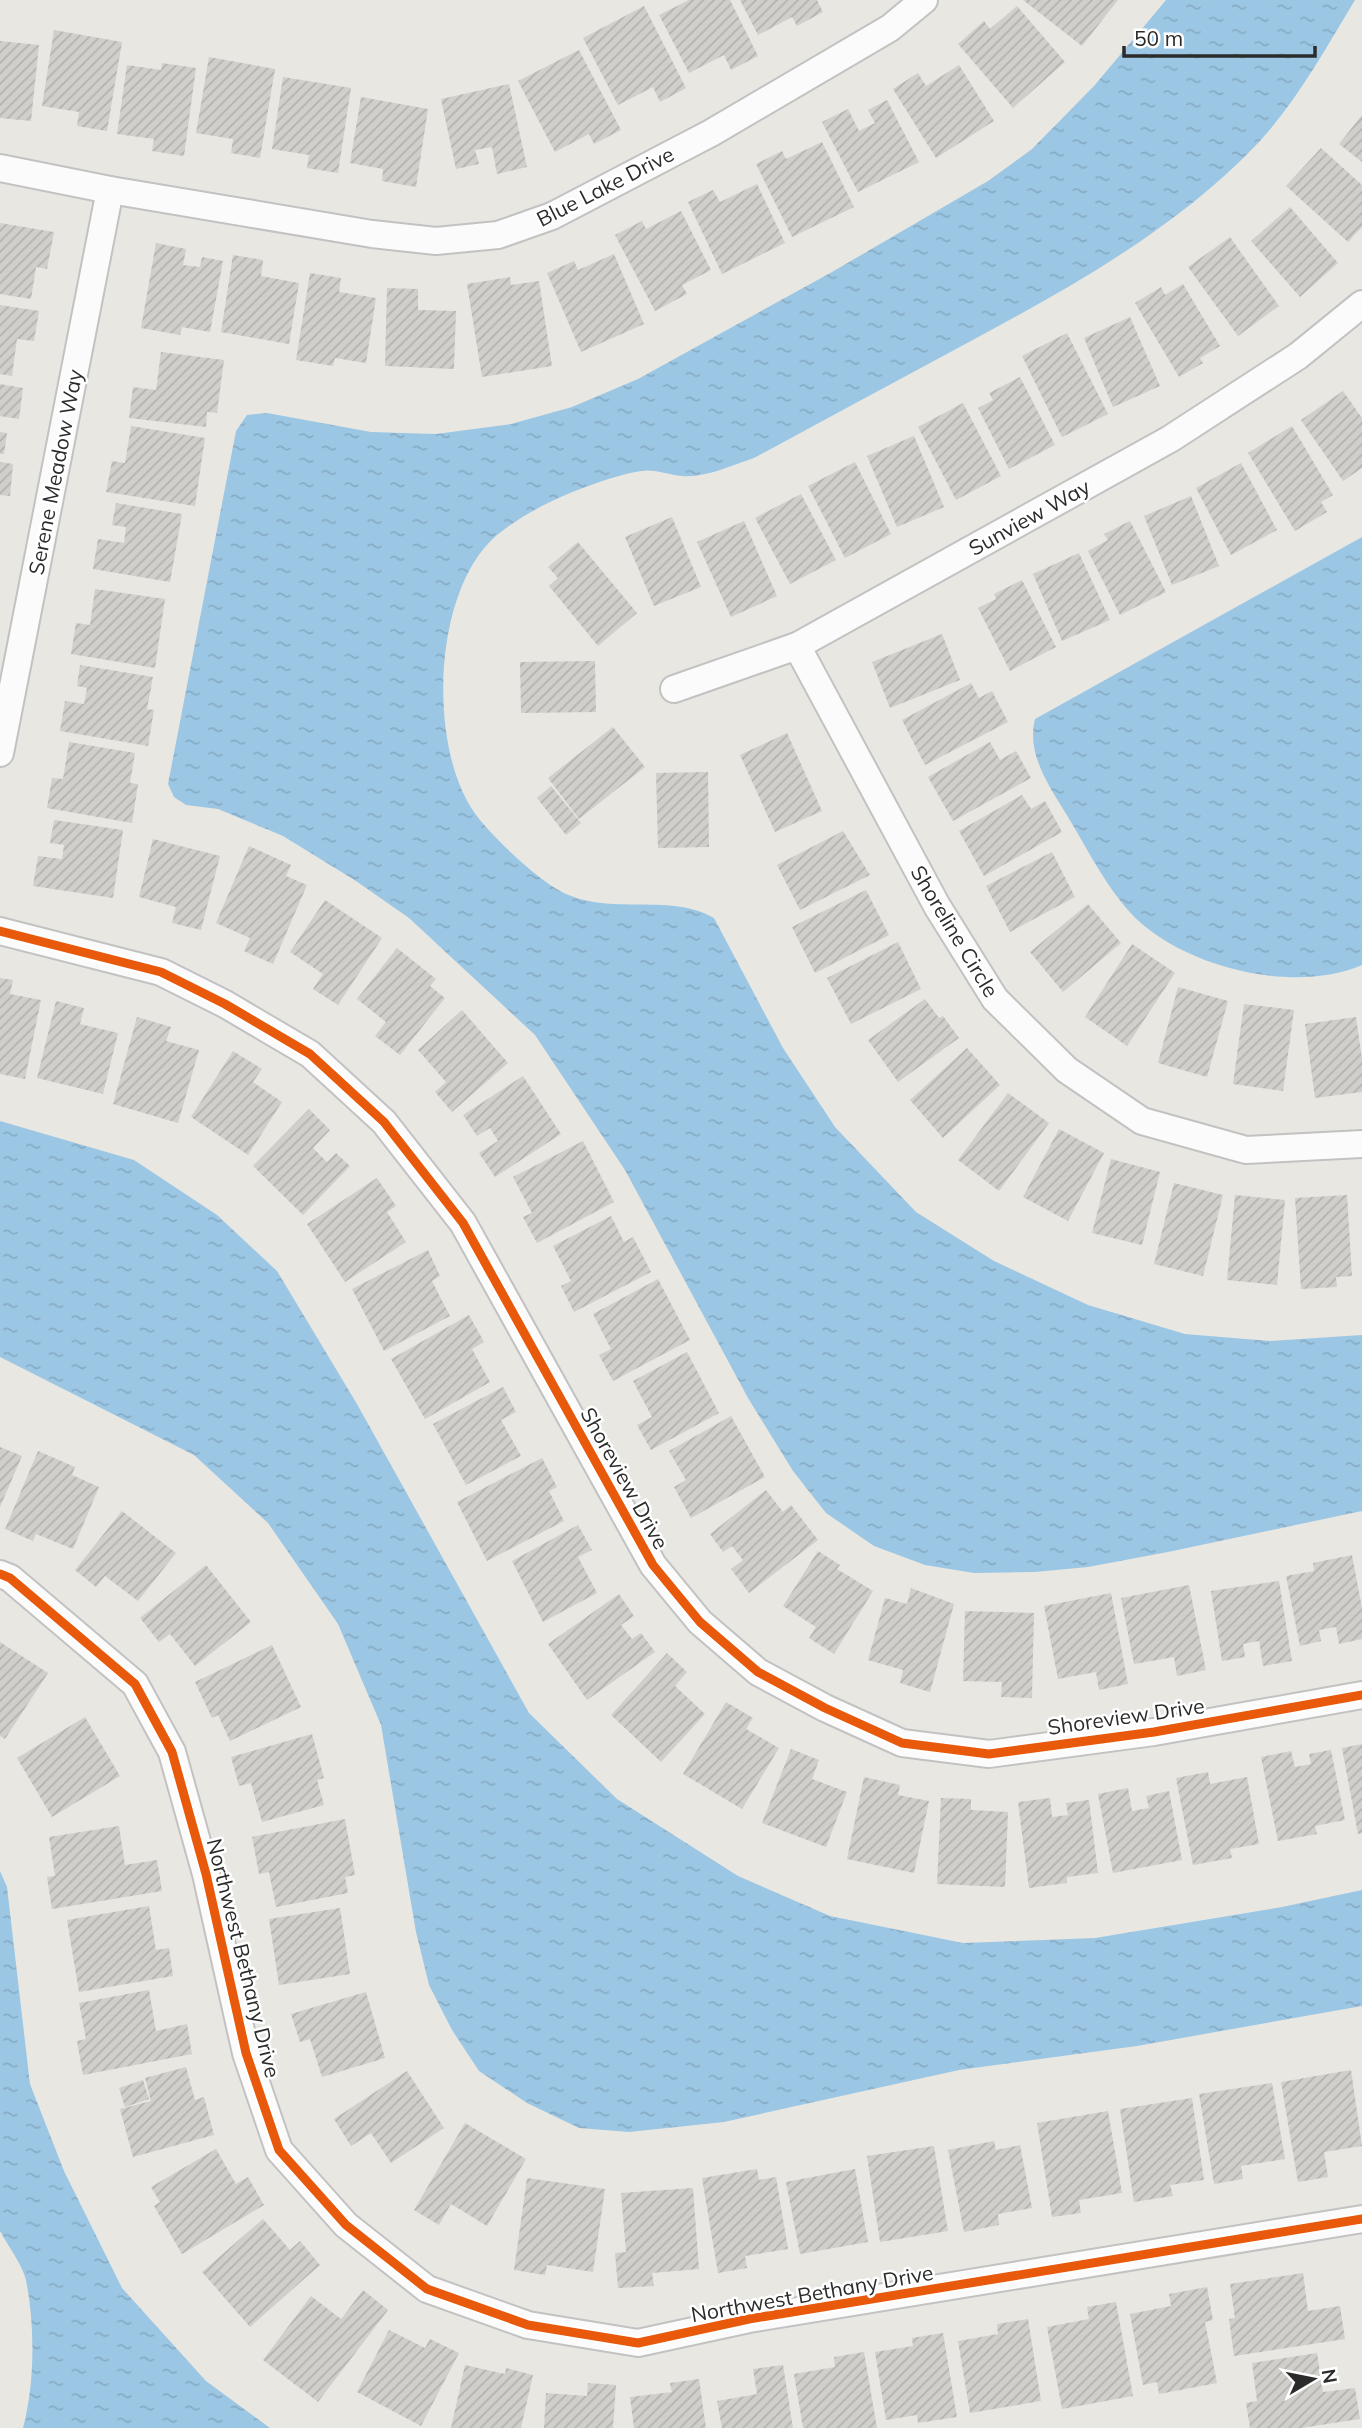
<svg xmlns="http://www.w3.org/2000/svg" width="1362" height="2428" viewBox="0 0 1362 2428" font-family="Mulish,sans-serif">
	<defs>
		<pattern id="water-ripples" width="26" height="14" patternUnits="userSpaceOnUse" patternTransform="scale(1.75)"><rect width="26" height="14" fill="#9cc7e4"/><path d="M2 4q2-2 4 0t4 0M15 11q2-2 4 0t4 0" fill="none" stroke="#87abc4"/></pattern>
		<pattern id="building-hatch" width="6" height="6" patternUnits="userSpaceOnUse" patternTransform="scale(1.75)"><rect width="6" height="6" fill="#d0cfcb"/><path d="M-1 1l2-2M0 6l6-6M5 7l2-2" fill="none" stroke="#b3b2ae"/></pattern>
	</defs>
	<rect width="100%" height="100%" fill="#e9e7e2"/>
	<!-- water -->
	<g fill="url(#water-ripples)">
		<path d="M1166,0H1355C1326,48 1298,99 1260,141C1178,228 1073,286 969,342C897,381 826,419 754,458C733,465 705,478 682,476C668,475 656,469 641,471C614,475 570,492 546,504C530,512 510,524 497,535C432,590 428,746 474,812C491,836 531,873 555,888C604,919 668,891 714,918L783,1048L835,1127L916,1212L994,1261L1088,1305L1185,1334L1270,1341L1362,1335V1511L1168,1552L1088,1567L1035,1572L974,1573L925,1565L874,1546L826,1513L793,1471L748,1398L625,1170L535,1035L409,918L356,881L283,836L218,809L186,805L174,797L168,784L236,431L247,415L267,413L371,432L436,434L511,424L572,407L638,379L832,272L988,181L1032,149L1094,86Z"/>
		<path d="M1362,537V965C1291,996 1169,965 1122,903C1101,877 1085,845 1068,817C1050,787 1026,755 1035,719Z"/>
		<polygon points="0,1121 134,1160 217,1215 277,1271 357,1404 529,1713 617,1799 738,1876 830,1916 963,1943 1095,1938 1282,1907 1362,1890 1362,2006 1137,2046 959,2070 724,2122 629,2132 579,2128 527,2103 479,2071 452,2030 429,1985 416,1932 381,1725 338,1624 268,1523 194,1455 0,1357"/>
		<path d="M0,1871L7,1887L30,2084L64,2171L122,2288L206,2381L270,2428H23C35,2383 35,2325 26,2280C22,2264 8,2246 0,2231Z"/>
	</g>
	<!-- building -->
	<g fill="url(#building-hatch)">
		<polygon points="689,0 730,0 758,56 731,70 724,55 689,73 659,15"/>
		<polygon points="740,0 817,0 823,12 797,26 792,17 758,35"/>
		<polygon points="1023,0 1118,0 1082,46"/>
		<polygon points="644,6 686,88 660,102 653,87 618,105 583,38"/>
		<polygon points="1017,6 1065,62 1013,108 958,44 984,21 990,29"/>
		<polygon points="54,30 122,42 107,131 77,126 79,112 42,106"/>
		<polygon points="0,41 39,45 31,121 0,118"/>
		<polygon points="579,50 621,130 594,144 589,134 555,152 518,81"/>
		<polygon points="209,57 275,69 260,158 231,153 233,139 196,133"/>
		<polygon points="162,63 196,68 184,156 152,151 154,139 117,134 127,65 161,70"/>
		<polygon points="959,65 994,121 936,158 893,89 918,73 926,86"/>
		<polygon points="283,77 351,88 338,173 307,168 309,155 272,149"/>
		<polygon points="509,84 527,167 497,174 492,147 475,150 479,164 456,169 441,99"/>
		<polygon points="361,97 428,109 416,187 382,181 383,169 350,163"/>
		<polygon points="887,100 919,162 858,192 822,122 848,109 859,131 875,123 868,110"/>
		<polygon points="1362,115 1362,162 1339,144"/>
		<polygon points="822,142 854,207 792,237 756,164 782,151 786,159"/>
		<polygon points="1321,148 1362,185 1362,227 1348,242 1286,186"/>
		<polygon points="757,184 785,243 722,274 688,202 713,190 720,202"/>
		<polygon points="1290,207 1338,263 1300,297 1251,241"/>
		<polygon points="681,211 711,270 682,285 687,294 655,311 615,235 642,221 646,229"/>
		<polygon points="0,223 54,232 47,269 36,267 31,299 0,294"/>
		<polygon points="1230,237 1279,306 1238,336 1188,267"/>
		<polygon points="156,243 186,249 183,265 200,267 202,257 223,261 210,332 182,327 180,335 141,328"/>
		<polygon points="614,254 644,324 581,352 547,273 574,261 578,270"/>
		<polygon points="233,255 263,260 261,276 299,283 289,344 221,332"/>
		<polygon points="310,273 341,278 339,292 376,298 366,363 335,358 333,366 296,360"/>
		<polygon points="510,277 511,285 539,281 552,366 482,377 467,284"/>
		<polygon points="1183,284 1220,346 1200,358 1203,363 1179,377 1135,303 1161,287 1165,295"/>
		<polygon points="387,288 418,289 418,310 456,311 454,369 385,366"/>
		<polygon points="0,305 39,311 34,341 17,339 12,376 0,374"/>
		<polygon points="1130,317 1160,386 1113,407 1084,338"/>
		<polygon points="1067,333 1108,414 1062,437 1022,356"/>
		<polygon points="161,352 224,360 217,413 207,412 206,427 129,418 133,387 156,390"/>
		<polygon points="1020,377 1055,445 1009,469 978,408 993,400 989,393"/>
		<polygon points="0,384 23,388 19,419 0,416"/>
		<polygon points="1343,391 1362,418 1362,468 1343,481 1301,420"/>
		<polygon points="963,403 1001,476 956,500 918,427"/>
		<polygon points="131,426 205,438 195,506 106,492 112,461 125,463"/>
		<polygon points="1292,426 1333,495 1321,502 1327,512 1295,531 1248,453"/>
		<polygon points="0,432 7,433 4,454 0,454"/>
		<polygon points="914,436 944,507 897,527 867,456"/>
		<polygon points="0,462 13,464 10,496 0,495"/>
		<polygon points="855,462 891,534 845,558 808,486"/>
		<polygon points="1241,463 1277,530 1231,555 1196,488"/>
		<polygon points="801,494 836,560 790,584 755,518"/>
		<polygon points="1191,496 1219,566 1172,585 1144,516"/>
		<polygon points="116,503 182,514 170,582 93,569 98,539 124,543 126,527 112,525"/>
		<polygon points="672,517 701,587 654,606 625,537"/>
		<polygon points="744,521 777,596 731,617 697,542"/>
		<polygon points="1130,521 1166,592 1120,615 1088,551 1108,540 1104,534"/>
		<polygon points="578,542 637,613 598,646 549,586 558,578 548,567"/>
		<polygon points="1079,553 1110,620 1062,641 1033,574"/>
		<polygon points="1022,580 1056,647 1010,671 978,608 996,599 994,594"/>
		<polygon points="95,589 165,599 155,668 71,654 76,623 90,625"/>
		<polygon points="942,634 960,680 890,708 872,662"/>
		<polygon points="595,661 596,712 521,713 520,662"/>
		<polygon points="80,665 153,677 147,709 154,710 148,746 60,731 65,701 84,704 87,688 77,686"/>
		<polygon points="971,683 979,698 992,691 1008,722 925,765 902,720"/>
		<polygon points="613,727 645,767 579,819 548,778"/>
		<polygon points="787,733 822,811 775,832 740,755"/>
		<polygon points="69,742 135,753 130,783 138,784 132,823 47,808 52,778 63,779"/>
		<polygon points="990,742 1000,760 1016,751 1031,778 953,821 928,777"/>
		<polygon points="708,772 709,847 658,848 656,773"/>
		<polygon points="551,786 581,823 566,835 537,798"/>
		<polygon points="1022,795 1031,809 1045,801 1062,832 984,876 959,831"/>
		<polygon points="54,820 123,830 113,898 33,886 38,856 62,859 64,845 50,843"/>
		<polygon points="843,831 870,875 800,910 777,865"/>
		<polygon points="153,839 220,856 201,930 172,923 176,907 139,897"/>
		<polygon points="249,846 291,865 286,876 307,885 273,964 244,951 250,938 216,923"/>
		<polygon points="1052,852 1075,897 1010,932 986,886"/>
		<polygon points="866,890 889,935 815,973 792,927"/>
		<polygon points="325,900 382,938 338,1005 313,989 323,974 290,952"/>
		<polygon points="1088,904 1121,943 1063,992 1030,952"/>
		<polygon points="898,942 921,989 851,1024 827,978"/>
		<polygon points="1132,944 1175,973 1127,1046 1085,1017"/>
		<polygon points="397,948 436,979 430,986 445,998 400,1055 375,1036 386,1022 357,999"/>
		<polygon points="0,978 13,980 10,994 41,1000 25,1079 0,1074"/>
		<polygon points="1178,987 1228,1001 1207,1077 1158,1063"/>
		<polygon points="925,999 939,1018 943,1016 959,1038 898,1082 868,1040"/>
		<polygon points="56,1001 84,1008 80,1024 118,1033 103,1094 37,1078"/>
		<polygon points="1244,1004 1294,1010 1283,1091 1233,1084"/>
		<polygon points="462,1010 508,1063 452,1112 435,1092 446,1082 418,1050"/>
		<polygon points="137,1017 171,1027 166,1041 199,1050 178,1123 113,1104"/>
		<polygon points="1356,1017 1362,1059 1362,1092 1315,1098 1305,1024"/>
		<polygon points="967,1048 1000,1085 943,1138 910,1100"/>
		<polygon points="233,1051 262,1069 253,1082 282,1102 248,1155 191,1117"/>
		<polygon points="523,1076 561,1134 495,1177 479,1153 498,1141 490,1128 477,1136 463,1115"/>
		<polygon points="1008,1093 1049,1123 999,1191 958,1160"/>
		<polygon points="309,1109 330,1130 313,1148 327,1162 336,1153 350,1166 303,1215 253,1166"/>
		<polygon points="1059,1129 1104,1153 1068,1221 1023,1197"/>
		<polygon points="583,1141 614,1202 537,1243 523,1217 532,1213 513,1177"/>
		<polygon points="1111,1159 1160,1172 1142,1245 1092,1233"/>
		<polygon points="377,1178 396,1206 387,1212 406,1242 345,1282 307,1224"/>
		<polygon points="1174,1183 1223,1195 1203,1276 1154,1264"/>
		<polygon points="1235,1195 1285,1200 1277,1285 1227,1280"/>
		<polygon points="1347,1195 1352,1276 1336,1277 1337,1287 1301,1289 1295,1198"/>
		<polygon points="611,1216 624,1242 633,1237 651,1272 574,1312 561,1286 571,1281 553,1246"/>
		<polygon points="428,1250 440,1276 432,1281 450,1316 384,1351 352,1289"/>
		<polygon points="658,1279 690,1340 613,1381 599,1355 611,1349 593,1314"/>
		<polygon points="469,1315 484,1342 472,1349 490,1382 425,1419 391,1359"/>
		<polygon points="687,1352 719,1413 651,1450 637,1425 652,1417 633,1381"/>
		<polygon points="503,1387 516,1412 501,1420 521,1456 466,1485 433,1424"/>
		<polygon points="731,1416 765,1477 691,1518 674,1487 686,1480 669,1451"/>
		<polygon points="0,1447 22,1456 0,1507"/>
		<polygon points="38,1451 75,1467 72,1475 99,1487 73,1549 36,1534 33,1541 5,1529"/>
		<polygon points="542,1458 557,1487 549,1491 564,1521 487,1561 457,1502"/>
		<polygon points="766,1490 783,1512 791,1505 818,1540 749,1593 731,1569 743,1560 732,1546 723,1552 710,1534"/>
		<polygon points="122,1511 176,1553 138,1601 105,1576 96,1587 75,1570"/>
		<polygon points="578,1525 592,1550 578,1557 597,1593 543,1622 512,1561"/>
		<polygon points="818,1551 840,1565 837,1569 873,1591 834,1654 809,1638 816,1627 783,1606"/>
		<polygon points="1352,1555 1362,1608 1362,1639 1339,1644 1336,1627 1319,1630 1321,1641 1300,1646 1286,1576 1314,1571 1313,1563"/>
		<polygon points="206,1565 251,1622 195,1666 170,1634 159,1642 140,1618"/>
		<polygon points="1279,1581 1292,1661 1263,1666 1259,1641 1243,1644 1245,1657 1222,1661 1211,1591"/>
		<polygon points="1189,1585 1206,1670 1177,1676 1174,1657 1134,1664 1121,1598"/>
		<polygon points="911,1588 954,1604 930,1692 900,1683 903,1670 868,1660 885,1598 907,1604"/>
		<polygon points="1111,1593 1128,1684 1099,1690 1096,1672 1058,1679 1044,1606"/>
		<polygon points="619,1594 634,1616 621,1625 632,1639 641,1633 655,1652 587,1700 548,1644"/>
		<polygon points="965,1611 1034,1613 1032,1698 1001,1697 1002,1682 963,1681"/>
		<polygon points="0,1642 48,1673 5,1739 0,1736"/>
		<polygon points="272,1645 301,1707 230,1741 218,1715 212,1718 195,1682"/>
		<polygon points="667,1653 687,1672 675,1686 705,1714 661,1762 611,1715"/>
		<polygon points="726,1702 753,1718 746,1729 779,1748 742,1809 683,1774"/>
		<polygon points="85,1717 120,1776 52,1817 17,1758"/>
		<polygon points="312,1734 324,1778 317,1780 324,1805 262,1822 251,1783 239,1786 231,1757"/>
		<polygon points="1362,1744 1362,1833 1358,1834 1342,1748"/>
		<polygon points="791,1749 819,1760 812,1779 847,1792 826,1847 762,1823"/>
		<polygon points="1331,1750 1345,1820 1315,1826 1317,1834 1278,1841 1261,1757 1291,1751 1295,1767 1311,1764 1309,1754"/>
		<polygon points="1208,1772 1210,1784 1247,1777 1259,1844 1230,1849 1232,1858 1193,1865 1176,1778"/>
		<polygon points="864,1777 900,1785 898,1795 929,1801 914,1873 847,1859"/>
		<polygon points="1128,1788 1132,1811 1149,1808 1146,1796 1169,1791 1182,1860 1113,1873 1098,1794"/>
		<polygon points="941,1798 971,1799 971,1810 1008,1812 1005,1887 937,1884"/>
		<polygon points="1050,1798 1052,1817 1068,1815 1066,1803 1089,1800 1098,1873 1067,1877 1067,1883 1029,1888 1018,1802"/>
		<polygon points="345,1819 355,1875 345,1877 348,1893 276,1907 269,1872 259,1874 252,1837"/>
		<polygon points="119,1826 125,1865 157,1860 162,1891 52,1909 47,1877 55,1876 49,1837"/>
		<polygon points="149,1906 156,1950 169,1948 173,1976 79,1992 67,1920"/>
		<polygon points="340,1908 350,1974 279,1985 269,1919"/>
		<polygon points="149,1990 156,2031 187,2024 192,2054 83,2075 77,2041 86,2039 79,2003"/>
		<polygon points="366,1992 385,2058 322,2077 310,2039 300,2042 291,2014"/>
		<polygon points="186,2067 195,2100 204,2097 214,2135 133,2157 120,2109 151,2101 145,2078"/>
		<polygon points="1351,2070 1362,2146 1324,2152 1328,2177 1298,2182 1281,2082"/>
		<polygon points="407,2071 444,2128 391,2163 371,2133 351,2146 334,2119"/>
		<polygon points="143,2080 149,2099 125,2107 119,2088"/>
		<polygon points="1272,2083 1285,2159 1241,2166 1243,2179 1214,2184 1199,2094"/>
		<polygon points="1192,2098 1204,2180 1170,2185 1173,2196 1134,2202 1120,2109"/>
		<polygon points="1108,2111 1122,2193 1079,2200 1081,2213 1052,2217 1037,2123"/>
		<polygon points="465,2123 526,2159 487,2226 451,2204 439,2225 414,2210"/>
		<polygon points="994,2141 996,2150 1020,2145 1032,2208 998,2214 999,2225 964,2232 948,2150"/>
		<polygon points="934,2146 948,2231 880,2242 867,2156"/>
		<polygon points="216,2149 236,2184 248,2177 264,2205 182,2254 154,2206 160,2202 151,2187"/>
		<polygon points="757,2169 759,2180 776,2177 788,2249 745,2256 747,2268 718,2273 702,2178"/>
		<polygon points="855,2169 868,2242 800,2254 786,2182"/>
		<polygon points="527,2178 605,2189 593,2272 547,2265 545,2275 514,2270"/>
		<polygon points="693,2188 699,2269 652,2273 654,2286 618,2288 615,2253 626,2252 621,2193"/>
		<polygon points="263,2219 290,2250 300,2241 320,2265 250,2327 202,2272"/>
		<polygon points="1303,2273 1308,2311 1340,2306 1345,2339 1234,2356 1229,2319 1235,2318 1230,2284"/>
		<polygon points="1207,2287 1213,2320 1205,2322 1217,2383 1159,2394 1157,2382 1143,2385 1130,2314 1171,2306 1169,2294"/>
		<polygon points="363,2290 388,2310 318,2402 263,2360 311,2296 341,2319"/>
		<polygon points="1116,2302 1133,2396 1062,2409 1047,2327 1089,2319 1087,2307"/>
		<polygon points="1028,2319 1041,2401 970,2413 958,2341 998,2334 997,2324"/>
		<polygon points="389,2330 425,2348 430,2339 459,2353 421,2426 357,2392"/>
		<polygon points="943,2333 957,2417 918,2423 917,2415 886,2420 875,2352 913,2346 912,2338"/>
		<polygon points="864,2352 877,2428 803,2428 794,2374 835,2367 834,2357"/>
		<polygon points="1317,2353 1323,2392 1355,2388 1360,2419 1301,2428 1250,2428 1246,2403 1257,2401 1252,2363"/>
		<polygon points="465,2365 505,2374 506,2368 533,2375 521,2428 451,2428"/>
		<polygon points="783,2365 793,2428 722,2428 717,2401 757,2394 753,2369"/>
		<polygon points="699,2379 706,2428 634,2428 630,2397 672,2392 670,2383"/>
		<polygon points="588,2383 616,2385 613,2428 544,2428 546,2393 587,2396"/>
	</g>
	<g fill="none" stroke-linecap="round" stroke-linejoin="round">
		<!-- street casing -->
		<g stroke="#c3c2c2" stroke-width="30">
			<g id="street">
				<polyline points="0,168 110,190 372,234 436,241 498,235 552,216 711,133 890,28 924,0"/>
				<polyline points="797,646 937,906 995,999 1067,1070 1142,1121 1246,1150 1362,1144"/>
				<polyline points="674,689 797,646 1170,439 1298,356 1362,304"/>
				<polyline points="0,753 110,190"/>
				<polyline points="0,931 161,972 225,1004 310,1054 384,1122 463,1223 653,1565 700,1622 758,1672 825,1708 902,1743 989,1754 1154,1732 1362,1695"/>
				<polyline points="0,1574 10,1578 135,1684 172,1752 206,1874 246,2053 279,2150 346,2225 427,2289 528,2325 638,2343 749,2319 1362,2219"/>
			</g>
		</g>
		<!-- street -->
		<use href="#street" stroke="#fcfbfb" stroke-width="26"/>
		<!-- cycleway casing -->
		<g stroke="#fff" stroke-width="13">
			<g id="cycleway">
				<polyline points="0,931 161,972 225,1004 310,1054 384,1122 463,1223 653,1565 700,1622 758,1672 825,1708 902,1743 989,1754 1154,1732 1362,1695"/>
				<polyline points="0,1574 10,1578 135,1684 172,1752 206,1874 246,2053 279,2150 346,2225 427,2289 528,2325 638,2343 749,2319 1362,2219"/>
			</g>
		</g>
		<!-- cycleway -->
		<use href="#cycleway" stroke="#e8590c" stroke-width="9"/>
	</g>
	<g text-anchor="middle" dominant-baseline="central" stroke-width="5" stroke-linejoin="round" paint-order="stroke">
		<!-- street labels -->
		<g font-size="21" fill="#2b2b2b" stroke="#fff">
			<text transform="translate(605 186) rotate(-27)">Blue Lake Drive</text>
			<text transform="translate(55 472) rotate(-79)">Serene Meadow Way</text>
			<text transform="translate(1029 517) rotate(-29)">Sunview Way</text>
			<text transform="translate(955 931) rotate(59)">Shoreline Circle</text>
			<text transform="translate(625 1478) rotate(61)">Shoreview Drive</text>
			<text transform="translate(1126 1716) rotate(-8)">Shoreview Drive</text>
			<text transform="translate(244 1958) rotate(76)">Northwest Bethany Drive</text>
			<text transform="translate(812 2293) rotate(-10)">Northwest Bethany Drive</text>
		</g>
	</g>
	<!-- north arrow -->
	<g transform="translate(1313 2379) rotate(80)" stroke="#ffffff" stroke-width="5" paint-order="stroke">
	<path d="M0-5L12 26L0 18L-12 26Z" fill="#2b2b2b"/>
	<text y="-10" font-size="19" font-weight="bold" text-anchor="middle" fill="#2b2b2b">N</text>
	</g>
	<!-- scale -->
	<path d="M1124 46v10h191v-10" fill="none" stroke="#2b2b2b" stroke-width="3.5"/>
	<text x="1134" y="46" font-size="21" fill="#2b2b2b" stroke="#ffffff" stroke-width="5" paint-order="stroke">50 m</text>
</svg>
